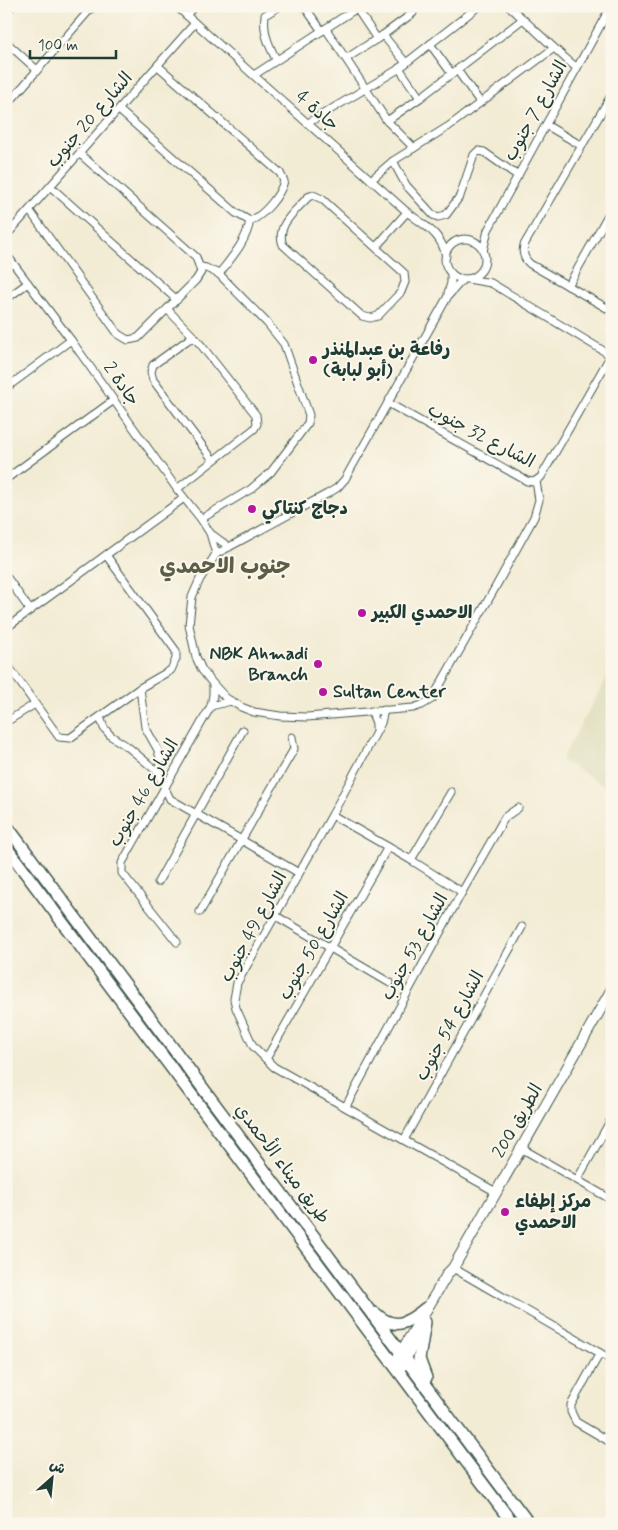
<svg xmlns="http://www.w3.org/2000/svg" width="618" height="1530" viewBox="0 0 618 1530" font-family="Mynerve,'Playpen Sans Arabic',sans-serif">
	<rect width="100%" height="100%" fill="#fbf7ec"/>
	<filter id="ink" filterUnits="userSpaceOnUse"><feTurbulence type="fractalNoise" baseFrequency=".02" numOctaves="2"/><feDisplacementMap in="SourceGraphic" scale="10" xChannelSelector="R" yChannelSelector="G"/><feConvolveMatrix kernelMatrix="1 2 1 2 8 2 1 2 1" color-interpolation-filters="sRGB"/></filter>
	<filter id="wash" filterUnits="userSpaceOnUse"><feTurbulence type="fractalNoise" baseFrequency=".0096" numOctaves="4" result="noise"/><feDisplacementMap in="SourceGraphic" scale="20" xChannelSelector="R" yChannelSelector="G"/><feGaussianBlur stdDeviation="1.12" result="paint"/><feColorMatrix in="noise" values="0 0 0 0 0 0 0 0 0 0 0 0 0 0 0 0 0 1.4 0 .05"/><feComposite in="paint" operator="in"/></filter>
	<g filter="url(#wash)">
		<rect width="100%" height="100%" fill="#f3ecd5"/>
		<!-- built -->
		<polygon fill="#dfddbb" points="612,669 612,790 561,760"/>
	</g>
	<g filter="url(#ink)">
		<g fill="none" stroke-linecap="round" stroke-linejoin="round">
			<!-- street casing -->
			<g stroke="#3f574c" stroke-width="9">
				<g id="street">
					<path d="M176,6L407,212C425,226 441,233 446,256"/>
					<polyline points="304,6 322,31"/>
					<polyline points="509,6 565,58 577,68"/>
					<polyline points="357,9 377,39"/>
					<polyline points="6,14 11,6"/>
					<polyline points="186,15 195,6"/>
					<polyline points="326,29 387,121 414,148"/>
					<polyline points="383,35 413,13"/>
					<polyline points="6,42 37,70"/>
					<polyline points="430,44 452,74"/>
					<polyline points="347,58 383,35 406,63"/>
					<path d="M276,59C268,44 263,32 265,15L280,6"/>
					<polyline points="399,68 420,98"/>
					<polyline points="457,70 480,102"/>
					<polyline points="254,75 360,6"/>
					<path d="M612,94L524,245C522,253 524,259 530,264L612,311"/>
					<polyline points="6,106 93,6"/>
					<path d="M119,110L236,213L250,221C264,215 280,196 284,181L280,173L158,66"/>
					<polyline points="387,121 420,98 523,19"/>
					<polyline points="308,123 397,70 479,6"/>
					<polyline points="546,125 582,146"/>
					<polyline points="393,161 406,185 433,215 438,217 446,215 460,196 474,155 478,151 484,152 518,176"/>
					<polyline points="371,180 393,161 449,126 554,48"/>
					<polyline points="51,187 177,300"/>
					<path d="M313,195L322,199L404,273L405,282L401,292L378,316L370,318L362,316L283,245C275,225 296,211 308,197Z"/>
					<polyline points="30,211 118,334 128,340 138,338 196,280 201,272 196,257 80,154"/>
					<polyline points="6,236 195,23"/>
					<circle cx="465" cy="259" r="20"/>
					<polyline points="376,247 407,212"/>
					<polyline points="483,251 488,230 611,6"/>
					<polyline points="6,254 71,340 177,489 201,519 210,533 216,554"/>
					<path d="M219,274C232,257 246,242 250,221"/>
					<polyline points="463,279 448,296 345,479 337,488 327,494 216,554 200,579 192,597 189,625 196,657 202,670 213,684 226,698 241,707 254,712 280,716 307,717 413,708 422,705 432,699 495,588 534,517 539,500 536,481"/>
					<polyline points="468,279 491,283 612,356"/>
					<polyline points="568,286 612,208"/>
					<polyline points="448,293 451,283 451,273"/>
					<polyline points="6,299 28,283"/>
					<polyline points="168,310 195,338"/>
					<polyline points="6,388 71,340"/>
					<polyline points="388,403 527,481 534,482 541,477 611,355"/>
					<polyline points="6,479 114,400"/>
					<polyline points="177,489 254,429 257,424 256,415 201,345 195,338 189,339 153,365 151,372 153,380 213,460"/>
					<polyline points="201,519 251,489 271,472 308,423 309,415 284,344 267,323 219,274 206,268 201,267"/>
					<polyline points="210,533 229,547"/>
					<polyline points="6,576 30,610"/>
					<polyline points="6,628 184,498"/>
					<polyline points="6,663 59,737 70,738 140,688 171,670 176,659 176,651 106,555"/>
					<polyline points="140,688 145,727 158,750 160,759 160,778 170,799 299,873"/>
					<polyline points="211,706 231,701"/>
					<polyline points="384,710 381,723 332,815 237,983 234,999 236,1008 253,1046 274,1067 496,1192"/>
					<polyline points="371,711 376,723 376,731"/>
					<polyline points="100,717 104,728 111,736 128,747 159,773"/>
					<polyline points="6,722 35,704"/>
					<polyline points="332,815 411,860 462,892"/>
					<polyline points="411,860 451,792"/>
					<polyline points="158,882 243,730"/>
					<polyline points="200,912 294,749 292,737"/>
					<polyline points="276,916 390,983"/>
					<polyline points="177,942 122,873 122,863 211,706 213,695 213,684"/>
					<polyline points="266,1059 388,847"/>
					<polyline points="346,1106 462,892 505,817 518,808"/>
					<polyline points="404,1140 522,927"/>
					<polyline points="521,1148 612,1200"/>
					<polyline points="577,1180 612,1118"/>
					<polyline points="453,1268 612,1360"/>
					<polyline points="600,1353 571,1405 571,1412 576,1422 612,1443"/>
				</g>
			</g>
			<!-- secondary casing -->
			<g stroke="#3f574c" stroke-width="12">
				<g id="secondary">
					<polyline points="397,1359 448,1273 453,1268 612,989"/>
					<polyline points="402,1366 422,1327"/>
				</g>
			</g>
			<!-- primary casing -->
			<g stroke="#3f574c" stroke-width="14">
				<g id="primary">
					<polyline points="6,825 529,1524"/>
					<polyline points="6,847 513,1524"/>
					<path d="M375,1313C395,1332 409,1322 426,1308"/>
					<polyline points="425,1322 419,1359 426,1378"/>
				</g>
			</g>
			<!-- street -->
			<use href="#street" stroke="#fff" stroke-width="7"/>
			<!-- secondary -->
			<use href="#secondary" stroke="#fff" stroke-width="10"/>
			<!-- primary -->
			<use href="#primary" stroke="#fff" stroke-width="11"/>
		</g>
	</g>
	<!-- markers -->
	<g fill="#b5179e" stroke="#fbf7ec" stroke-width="2">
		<circle cx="313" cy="360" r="5"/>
		<circle cx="252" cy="509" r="5"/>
		<circle cx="362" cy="613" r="5"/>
		<circle cx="318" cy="664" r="5"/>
		<circle cx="323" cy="692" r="5"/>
		<circle cx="505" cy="1212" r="5"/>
	</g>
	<g text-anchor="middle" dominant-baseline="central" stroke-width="4" stroke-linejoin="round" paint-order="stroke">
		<!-- street labels -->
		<g font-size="18" fill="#1f3d34" stroke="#fbf7ec">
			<text transform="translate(317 111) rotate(42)">جادة 4</text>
			<text transform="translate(536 111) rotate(-61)">الشارع 7 جنوب</text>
			<text transform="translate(90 120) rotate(-49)">الشارع 20 جنوب</text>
			<text transform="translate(121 384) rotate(55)">جادة 2</text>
			<text transform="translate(481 436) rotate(28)">الشارع 32 جنوب</text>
			<text transform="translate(144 793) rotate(-60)">الشارع 46 جنوب</text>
			<text transform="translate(254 927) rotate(-62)">الشارع 49 جنوب</text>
			<text transform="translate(314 946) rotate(-60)">الشارع 50 جنوب</text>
			<text transform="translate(415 947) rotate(-61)">الشارع 53 جنوب</text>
			<text transform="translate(450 1026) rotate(-61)">الشارع 54 جنوب</text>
			<text transform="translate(518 1121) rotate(-60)">الطريق 200</text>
			<text transform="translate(282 1164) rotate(53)">طريق ميناء الأحمدي</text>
		</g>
		<!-- poi labels -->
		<g font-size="18" font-weight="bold" fill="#1f3d34" stroke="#fbf7ec" text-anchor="start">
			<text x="323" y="350">رفاعة بن عبدالمنذر<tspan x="323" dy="21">(أبو لبابة)</tspan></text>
			<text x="262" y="509">دجاج كنتاكي</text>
			<text x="372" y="613">الاحمدي الكبير</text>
			<text x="308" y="654" text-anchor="end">NBK Ahmadi<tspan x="308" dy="21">Branch</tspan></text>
			<text x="333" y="692">Sultan Center</text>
			<text x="515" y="1202">مركز إطفاء<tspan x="515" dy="21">الاحمدي</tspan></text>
		</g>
		<!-- district labels -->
		<g font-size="22" font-weight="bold" fill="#5c5e45" stroke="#fbf7ec">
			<text x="225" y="567">جنوب الاحمدي</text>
		</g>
	</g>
	<!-- margin -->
	<rect width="618" height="1530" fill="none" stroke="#fbf7ec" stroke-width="25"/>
	<!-- north arrow -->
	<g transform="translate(52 1478) rotate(27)" stroke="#fbf7ec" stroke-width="4" paint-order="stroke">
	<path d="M0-4L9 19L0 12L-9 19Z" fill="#1f3d34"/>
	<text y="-8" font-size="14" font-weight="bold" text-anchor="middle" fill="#1f3d34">ش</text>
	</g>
	<!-- scale -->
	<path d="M30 50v8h86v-8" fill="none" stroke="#1f3d34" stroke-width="2.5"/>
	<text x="38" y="50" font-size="15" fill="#1f3d34" stroke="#fbf7ec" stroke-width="4" paint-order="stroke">100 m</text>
</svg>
